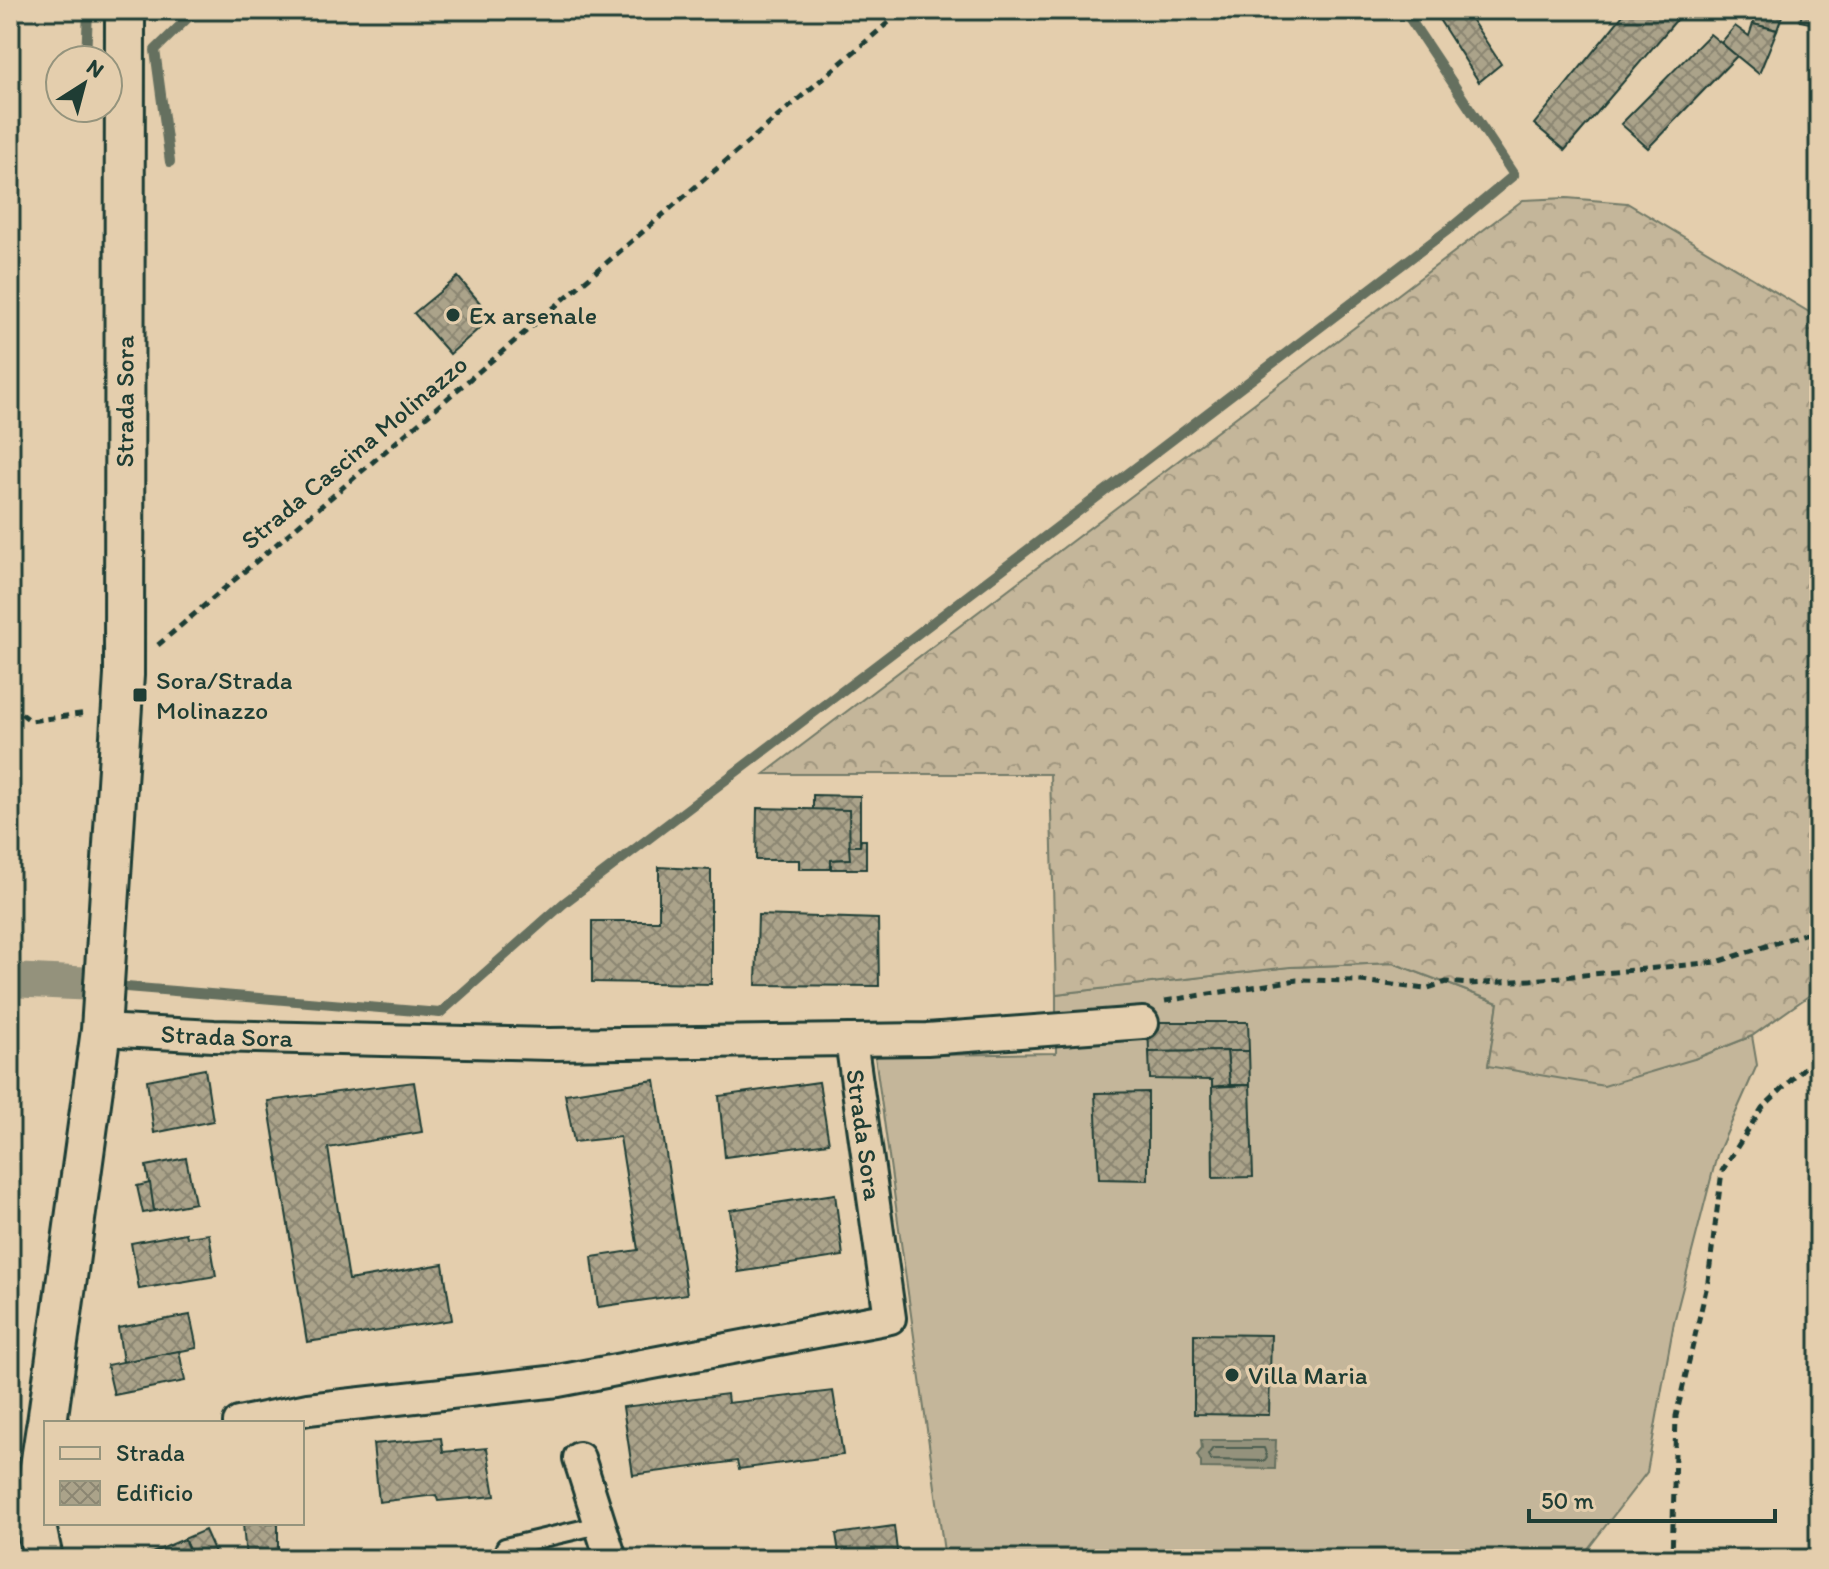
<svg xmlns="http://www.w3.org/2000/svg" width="1829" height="1569" viewBox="0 0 1829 1569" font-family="Itim,sans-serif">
	<defs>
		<pattern id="forest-crowns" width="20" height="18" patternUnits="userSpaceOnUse" patternTransform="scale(2)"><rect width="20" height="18" fill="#c4b69a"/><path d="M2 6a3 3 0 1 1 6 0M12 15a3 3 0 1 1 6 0" fill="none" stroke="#9f957e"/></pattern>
		<pattern id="building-cross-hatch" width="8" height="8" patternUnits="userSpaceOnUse" patternTransform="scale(2)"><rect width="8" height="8" fill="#aba38a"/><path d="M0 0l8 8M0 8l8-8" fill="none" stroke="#8b8672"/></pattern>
	</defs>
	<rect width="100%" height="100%" fill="#e4cead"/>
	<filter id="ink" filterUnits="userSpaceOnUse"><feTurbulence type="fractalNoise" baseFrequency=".0125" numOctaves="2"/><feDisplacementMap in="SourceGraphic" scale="16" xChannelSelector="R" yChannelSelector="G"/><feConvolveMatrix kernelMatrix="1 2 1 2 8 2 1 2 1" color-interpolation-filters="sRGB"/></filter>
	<g filter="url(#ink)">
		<!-- grass -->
		<polygon fill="#c4b69a" stroke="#727a67" stroke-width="2" points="1393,963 1498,1003 1488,1066 1694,1059 1752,1036 1757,1065 1717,1155 1674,1322 1647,1472 1580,1559 945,1559 875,1056 1056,1053 1056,994 1290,967"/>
		<!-- forest -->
		<polygon fill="url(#forest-crowns)" stroke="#727a67" stroke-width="2" points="1567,198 1627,203 1819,318 1819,996 1810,995 1752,1036 1694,1059 1604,1086 1488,1066 1498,1003 1393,963 1290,967 1056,994 1050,774 764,774 1523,200"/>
		<!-- water -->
		<polygon fill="#94927c" stroke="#65705f" stroke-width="2" points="1201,1440 1276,1440 1275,1469 1201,1468 1201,1462 1197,1455 1202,1449"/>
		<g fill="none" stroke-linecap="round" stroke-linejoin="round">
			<!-- shore -->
			<polygon stroke="#4e5f51" stroke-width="2" points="1213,1448 1264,1448 1267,1457 1264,1461 1211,1460 1208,1455"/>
			<!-- stream -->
			<g stroke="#65705f" stroke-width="10">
				<polyline points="86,60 88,10"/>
				<polyline points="170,162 155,50 196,10"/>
				<polyline points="126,987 440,1013 564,903 1453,226 1514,175 1404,10"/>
			</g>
			<!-- canal -->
			<polyline stroke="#94927c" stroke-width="34" points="10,980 95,984"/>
		</g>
		<!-- building -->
		<g fill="url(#building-cross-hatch)" stroke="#1f3d34" stroke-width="2">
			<polygon points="1433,10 1465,10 1501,64 1479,82"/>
			<polygon points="1627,10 1685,10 1565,150 1534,124"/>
			<polygon points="1758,10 1784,10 1777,30 1753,24"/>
			<polygon points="1803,10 1819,10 1819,25 1800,21"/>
			<polygon points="1753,24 1777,30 1759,74 1721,43 1735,26 1749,36"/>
			<polygon points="1710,34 1737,56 1648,148 1621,124"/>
			<polygon points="458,277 492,317 450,354 414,313"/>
			<polygon points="813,795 860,796 860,846 849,846 849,810 813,810"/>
			<polygon points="757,808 849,810 850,859 831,860 831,869 799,869 799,860 756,860"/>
			<polygon points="861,840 866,840 866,869 831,869 831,860 850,859 849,846 860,846"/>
			<polygon points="659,867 711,870 711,984 592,982 592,921 659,921"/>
			<polygon points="758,915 878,919 879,986 756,985"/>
			<polygon points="1148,1022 1248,1022 1249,1051 1149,1052"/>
			<polygon points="1227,1051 1249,1051 1250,1085 1230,1085"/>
			<polygon points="1227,1051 1230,1085 1212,1087 1212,1080 1150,1079 1149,1052"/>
			<polygon points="205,1069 213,1121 154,1133 147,1080"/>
			<polygon points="655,1080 687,1294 598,1307 592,1257 638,1250 620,1137 574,1142 565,1094"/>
			<polygon points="414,1082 422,1132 328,1148 349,1280 443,1264 452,1320 307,1342 268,1101"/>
			<polygon points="819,1082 829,1143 725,1157 719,1096"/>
			<polygon points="1250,1085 1253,1177 1213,1178 1212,1087"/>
			<polygon points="1148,1092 1148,1180 1099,1179 1095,1093"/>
			<polygon points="186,1158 195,1203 154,1211 146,1166"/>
			<polygon points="150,1183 154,1211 143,1213 137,1186"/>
			<polygon points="835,1194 843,1256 738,1272 730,1210"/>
			<polygon points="186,1233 187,1237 209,1234 216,1276 139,1289 131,1243"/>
			<polygon points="190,1315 197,1348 123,1362 118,1328"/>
			<polygon points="1194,1334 1271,1335 1269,1415 1194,1414"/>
			<polygon points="179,1351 185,1381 114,1395 107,1365"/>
			<polygon points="833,1391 843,1455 739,1469 737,1461 633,1475 623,1407 727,1394 728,1403"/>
			<polygon points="441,1438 443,1452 487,1448 495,1496 438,1501 436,1495 379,1502 373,1444"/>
			<polygon points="243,1523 278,1523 278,1559 246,1559"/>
			<polygon points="894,1526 898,1559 840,1559 836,1534"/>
			<polygon points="205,1530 218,1559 193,1559 184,1539"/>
			<polygon points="184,1539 193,1559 138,1559"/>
		</g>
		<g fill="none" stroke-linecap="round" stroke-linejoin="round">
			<!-- service casing -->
			<g stroke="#1f3d34" stroke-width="22">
				<polyline id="service" points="505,1547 599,1525"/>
			</g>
			<!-- minor casing -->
			<g stroke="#1f3d34" stroke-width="36">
				<g id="minor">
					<path id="s1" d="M101,1030L214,1036L549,1044L851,1040L890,1318L558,1381L308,1409L239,1423"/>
					<polyline points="851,1040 927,1039 1143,1023"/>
					<polyline points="579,1458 611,1559"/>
				</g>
			</g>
			<!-- tertiary casing -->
			<g stroke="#1f3d34" stroke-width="44">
				<g id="tertiary">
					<path id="s2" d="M47,1423L101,1030L124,675L125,10"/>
					<polyline points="43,1559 33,1512 46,1427"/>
				</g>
			</g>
			<!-- path -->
			<g stroke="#1f3d34" stroke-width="5" stroke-dasharray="8 6" stroke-linecap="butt">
				<polyline points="158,645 903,10"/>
				<polyline points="10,705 31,721 87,713"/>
				<polyline points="1165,1001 1297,980 1361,981 1425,989 1446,982 1469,984 1531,980 1717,962 1819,929"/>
				<polyline points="1672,1559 1676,1416 1708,1281 1722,1171 1762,1108 1807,1065 1819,1068"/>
			</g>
			<!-- service -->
			<use href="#service" stroke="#e4cead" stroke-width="16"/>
			<!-- minor -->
			<use href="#minor" stroke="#e4cead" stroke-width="30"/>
			<!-- tertiary -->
			<use href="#tertiary" stroke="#e4cead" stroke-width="38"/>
		</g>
	</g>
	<!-- markers -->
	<g fill="#1f3d34" stroke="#e4cead" stroke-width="3">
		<circle cx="453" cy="315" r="8"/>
		<rect x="132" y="687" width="16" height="16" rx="4"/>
		<circle cx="1232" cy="1375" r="8"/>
	</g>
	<g text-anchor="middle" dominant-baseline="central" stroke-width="7" stroke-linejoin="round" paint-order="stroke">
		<!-- poi labels -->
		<g font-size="26" fill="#1f3d34" stroke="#e4cead" text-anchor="start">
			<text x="469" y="315">Ex arsenale</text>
			<text x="156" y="680">Sora/Strada<tspan x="156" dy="30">Molinazzo</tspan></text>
			<text x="1248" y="1375">Villa Maria</text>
		</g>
		<!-- street labels -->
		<g font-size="26" fill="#1f3d34" stroke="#e4cead">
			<text stroke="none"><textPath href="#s2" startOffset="1026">Strada Sora</textPath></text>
			<text transform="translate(354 452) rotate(-40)">Strada Cascina Molinazzo</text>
			<text stroke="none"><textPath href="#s1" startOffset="126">Strada Sora</textPath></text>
			<text stroke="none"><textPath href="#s1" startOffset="846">Strada Sora</textPath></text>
		</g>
	</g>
	<!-- margin -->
	<rect width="1829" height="1569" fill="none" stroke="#e4cead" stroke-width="40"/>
	<rect x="20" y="20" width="1789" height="1529" fill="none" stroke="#1f3d34" stroke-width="3" filter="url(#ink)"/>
	<!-- legend -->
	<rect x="44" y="1421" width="260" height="104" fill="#e4cead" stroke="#95947d" stroke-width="2"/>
	<rect x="60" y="1447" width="40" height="12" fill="#e4cead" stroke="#95947d" stroke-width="2"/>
	<text x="116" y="1461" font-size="24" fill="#1f3d34">Strada</text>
	<rect x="60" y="1481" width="40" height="24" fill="url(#building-cross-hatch)" stroke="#95947d" stroke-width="2"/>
	<text x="116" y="1501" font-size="24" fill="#1f3d34">Edificio</text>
	<!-- north arrow -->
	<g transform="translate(84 84) rotate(36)"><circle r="38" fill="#e4cead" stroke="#95947d" stroke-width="2"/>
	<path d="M0-6L14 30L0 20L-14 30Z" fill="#1f3d34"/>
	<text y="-12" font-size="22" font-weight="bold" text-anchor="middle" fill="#1f3d34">N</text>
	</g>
	<!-- scale -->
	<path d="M1529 1509v12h246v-12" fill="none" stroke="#1f3d34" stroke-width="4"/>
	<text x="1541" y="1509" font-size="24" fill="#1f3d34" stroke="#e4cead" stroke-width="6" paint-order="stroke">50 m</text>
</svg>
